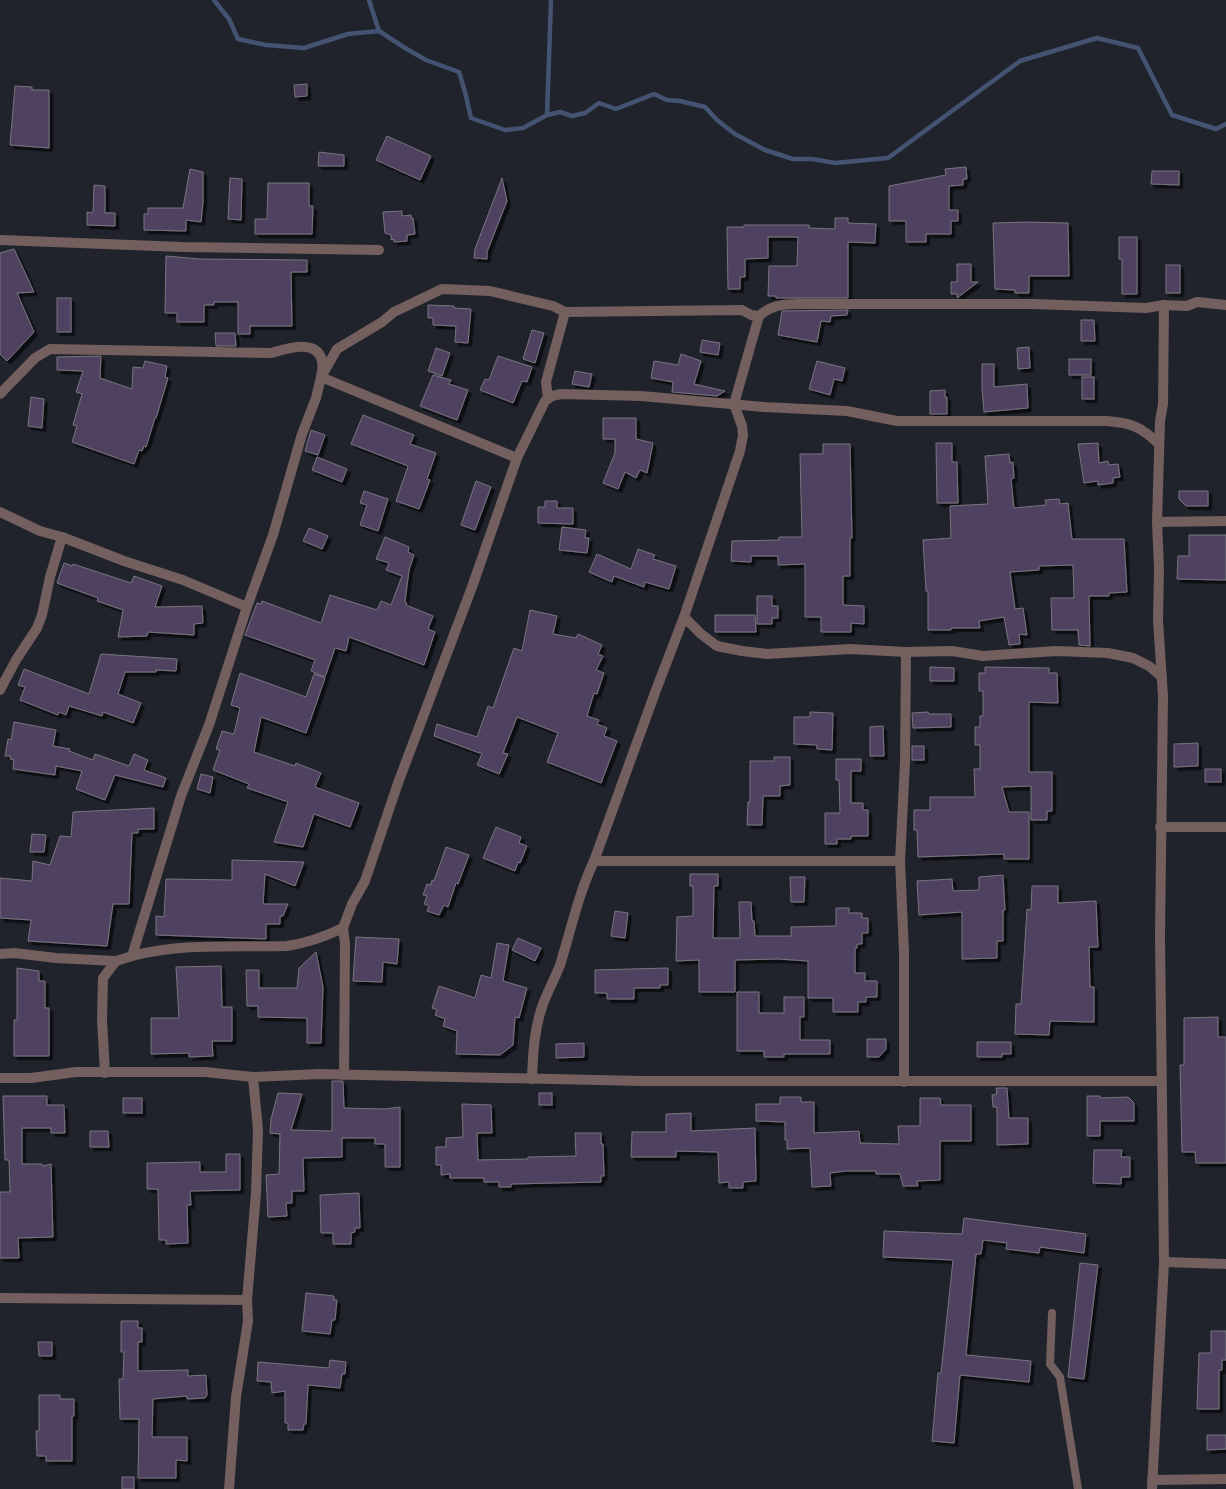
<svg xmlns="http://www.w3.org/2000/svg" width="1226" height="1489" viewBox="0 0 1226 1489" font-family="Raleway,sans-serif">
	<defs>
		<filter id="shadow"><feDropShadow dx="3.5" dy="3.5" stdDeviation="0" flood-color="#0009"/></filter>
	</defs>
	<rect width="100%" height="100%" fill="#21232c"/>
	<g fill="none" stroke-linecap="round" stroke-linejoin="round">
		<!-- stream -->
		<g stroke="#445371" stroke-width="4.5">
			<polyline points="214,0 229,19 238,39 266,45 304,48 348,34 379,31"/>
			<polyline points="369,0 379,31 405,48 426,60 459,72 465,92 471,118 505,130 523,128 547,115 560,112 572,116 585,113 599,103 616,109 654,94 667,100 680,101 705,107 717,120 735,134 765,150 793,159 812,159 835,163 888,158 1020,61 1097,38 1138,48 1172,115 1216,129 1226,124"/>
			<polyline points="547,115 551,0"/>
		</g>
	</g>
	<!-- building -->
	<g fill="#4f4361" stroke="#78747e" filter="url(#shadow)">
		<polygon points="307,84 307,96 295,97 294,85"/>
		<polygon points="15,86 32,87 32,90 49,90 49,148 10,145"/>
		<polygon points="387,136 431,156 420,180 376,160"/>
		<polygon points="319,152 344,155 344,166 318,166"/>
		<polygon points="966,167 967,179 963,179 963,185 949,186 949,210 958,210 958,221 951,221 951,234 926,234 926,242 906,242 906,221 889,221 889,186 946,175 945,169"/>
		<polygon points="190,169 203,172 203,202 201,222 186,220 186,231 144,230 144,214 148,214 148,208 183,208"/>
		<polygon points="1152,171 1179,171 1179,185 1151,184"/>
		<polygon points="230,178 242,179 241,220 228,219"/>
		<polygon points="502,178 507,201 487,252 487,259 474,258 475,249"/>
		<polygon points="268,183 309,183 309,206 313,206 312,234 255,234 255,219 267,219"/>
		<polygon points="94,185 105,186 105,213 115,213 115,226 87,225 87,212 93,213"/>
		<polygon points="402,211 402,216 411,215 411,218 413,218 415,234 407,235 407,241 394,242 394,239 391,240 391,235 385,233 383,212"/>
		<polygon points="835,218 848,218 848,223 876,224 875,243 848,242 848,298 776,298 776,296 768,296 769,266 797,266 798,237 768,237 768,258 745,259 745,277 740,277 740,289 728,289 727,227 744,227 744,225 809,225 809,228 835,229"/>
		<polygon points="1027,222 1068,223 1069,276 1029,276 1029,293 1015,293 1015,290 995,289 993,223"/>
		<polygon points="1119,237 1137,237 1137,294 1122,294 1122,259 1119,259"/>
		<polygon points="14,249 34,292 17,293 34,332 7,361 0,354 0,253"/>
		<polygon points="166,256 200,259 307,260 307,272 291,272 292,326 250,326 250,334 238,334 238,302 214,302 214,305 204,305 204,322 177,322 177,313 165,313"/>
		<polygon points="957,264 971,264 971,282 978,282 957,298 957,294 951,294 951,282 957,282"/>
		<rect x="1166" y="265" width="14" height="28"/>
		<rect x="57" y="298" width="14" height="34"/>
		<polygon points="428,305 454,306 454,308 471,309 468,343 455,342 456,326 433,325 433,318 428,318"/>
		<polygon points="848,310 847,315 831,316 830,322 821,321 817,342 778,335 782,311"/>
		<polygon points="1081,320 1094,320 1095,341 1081,341"/>
		<polygon points="532,330 544,333 535,363 523,359"/>
		<polygon points="215,333 235,333 236,346 216,346"/>
		<polygon points="702,340 720,343 718,355 700,352"/>
		<polygon points="1029,347 1030,368 1018,369 1017,348"/>
		<polygon points="436,348 450,353 442,376 428,371"/>
		<polygon points="681,354 701,361 694,384 725,391 717,396 672,392 673,382 651,378 654,361 678,365"/>
		<polygon points="101,356 100,378 132,389 133,367 143,368 145,361 167,366 165,377 168,378 156,418 155,418 146,447 144,446 142,451 139,450 134,464 72,442 77,426 73,425 82,394 76,392 83,371 57,370 57,357"/>
		<polygon points="498,356 532,367 527,382 522,381 513,403 480,390 485,379 489,380"/>
		<rect x="1069" y="359" width="22" height="16"/>
		<polygon points="817,361 845,368 842,381 834,379 830,395 809,389"/>
		<polygon points="982,364 994,364 994,387 1027,384 1028,408 984,412 982,388"/>
		<polygon points="575,371 592,374 589,387 572,384"/>
		<polygon points="433,375 451,380 449,384 468,390 457,420 420,406"/>
		<rect x="1082" y="377" width="12" height="22"/>
		<polygon points="945,390 945,397 947,397 947,414 930,414 930,391"/>
		<polygon points="31,397 44,399 42,428 28,426"/>
		<polygon points="363,415 414,435 410,444 436,453 427,479 430,480 419,509 396,501 408,466 351,444"/>
		<polygon points="603,418 636,418 636,439 653,443 647,473 640,470 636,478 625,472 618,489 603,483 615,453 615,439 603,439"/>
		<polygon points="311,430 325,435 318,455 305,451"/>
		<polygon points="936,443 952,443 952,462 957,462 958,503 937,503"/>
		<polygon points="1098,443 1099,463 1108,461 1109,465 1118,464 1120,477 1113,478 1113,483 1098,485 1098,481 1084,483 1078,444"/>
		<polygon points="823,444 850,444 852,538 850,538 850,576 843,576 843,605 864,606 864,624 851,623 851,632 821,632 821,617 805,617 805,564 778,565 778,556 751,556 751,562 731,561 732,541 779,540 779,537 802,537 800,454 823,454"/>
		<polygon points="1009,454 1010,463 1013,462 1014,478 1011,479 1014,508 1046,505 1045,500 1059,499 1060,504 1068,503 1072,539 1124,539 1127,592 1109,593 1109,596 1089,596 1090,646 1079,645 1078,630 1052,630 1051,598 1074,598 1073,565 1039,566 1039,570 1010,572 1015,609 1023,608 1027,635 1019,634 1020,644 1009,645 1004,617 979,621 980,628 951,628 951,630 928,630 928,591 926,591 923,540 951,538 950,506 988,504 985,456"/>
		<polygon points="317,457 347,469 342,482 312,470"/>
		<polygon points="476,481 491,487 475,530 461,525"/>
		<polygon points="364,491 388,499 378,531 360,525 367,505 360,503"/>
		<polygon points="1179,491 1208,491 1208,506 1186,506 1179,499"/>
		<polygon points="545,501 557,501 557,508 573,508 573,524 538,523 538,507 545,507"/>
		<polygon points="562,527 586,530 585,538 589,538 587,553 559,550"/>
		<polygon points="309,528 328,536 322,549 303,541"/>
		<polygon points="1189,535 1226,535 1226,580 1177,579 1178,556 1189,556"/>
		<polygon points="385,537 409,547 408,552 414,555 409,570 405,602 407,603 406,605 433,616 428,629 435,632 424,665 349,637 346,651 335,648 325,677 311,671 315,660 245,635 257,603 261,604 262,601 321,623 330,595 377,610 381,601 391,605 402,576 386,570 389,563 376,559"/>
		<polygon points="638,549 655,555 653,559 676,566 669,589 645,582 644,587 614,576 612,582 589,572 597,554 631,569"/>
		<polygon points="64,563 73,566 73,564 131,583 134,576 162,586 155,607 202,606 203,623 194,624 194,635 148,632 147,636 118,637 123,610 97,601 98,598 57,583"/>
		<polygon points="757,596 772,596 772,606 778,606 778,618 772,618 772,624 757,624"/>
		<polygon points="530,610 557,616 553,634 576,638 578,634 602,645 598,654 603,656 596,670 604,673 597,694 594,693 587,716 599,720 597,724 607,728 604,736 617,741 601,783 547,762 558,733 517,717 503,753 508,754 499,774 477,765 482,754 434,736 437,724 477,737 488,706 493,708 514,648 522,651"/>
		<polygon points="715,615 755,615 756,632 715,632"/>
		<polygon points="101,654 177,659 176,671 156,670 156,672 125,672 118,694 141,703 133,723 103,712 102,716 69,706 66,715 59,712 58,715 20,700 25,687 18,685 24,669 89,694"/>
		<polygon points="930,667 954,668 954,681 930,681"/>
		<polygon points="985,667 1049,668 1049,673 1057,673 1058,703 1029,702 1029,772 1052,772 1052,811 1047,811 1047,820 1031,820 1031,786 1002,787 1009,812 1029,812 1029,859 1004,859 1004,854 918,857 917,830 914,830 914,810 930,810 930,797 975,797 974,769 980,769 980,745 975,745 975,727 980,727 980,716 983,716 983,691 979,691 979,673 985,673"/>
		<polygon points="240,673 306,697 314,674 325,678 306,733 261,717 254,752 295,766 296,763 321,773 315,787 359,803 350,827 314,814 303,847 274,842 288,802 247,788 249,784 213,770 220,750 216,749 222,731 234,734 240,708 231,705"/>
		<polygon points="810,712 833,713 832,750 817,749 817,745 794,744 794,717 810,717"/>
		<polygon points="928,712 929,714 951,714 951,727 913,728 912,713"/>
		<polygon points="14,722 56,730 53,746 70,749 69,751 93,760 95,754 129,766 134,754 148,760 144,770 166,778 163,787 115,775 105,800 76,789 82,771 56,766 55,775 13,769 14,760 10,759 11,756 5,756 8,739 11,740"/>
		<polygon points="883,726 884,756 870,756 870,727"/>
		<polygon points="1198,743 1198,766 1174,767 1174,744"/>
		<rect x="912" y="746" width="12" height="14"/>
		<polygon points="774,757 790,757 790,785 780,786 780,796 763,796 762,825 747,825 748,802 750,802 750,761 774,761"/>
		<polygon points="836,759 861,759 861,771 851,771 851,803 863,803 863,810 868,810 868,836 851,836 851,839 837,839 837,844 825,844 825,813 840,813 839,780 836,780"/>
		<rect x="1205" y="769" width="16" height="13"/>
		<polygon points="201,774 213,777 210,793 197,789"/>
		<polygon points="154,808 154,829 138,829 138,833 132,833 129,904 113,904 107,946 28,941 31,920 0,918 0,878 32,881 33,861 50,865 60,836 71,837 73,812"/>
		<polygon points="496,827 521,837 519,843 527,846 520,863 518,862 515,871 483,858"/>
		<polygon points="32,834 46,835 44,852 30,852"/>
		<polygon points="446,847 469,855 458,884 456,883 448,907 444,905 439,915 427,911 429,906 424,904 427,896 423,895 427,884 431,885 432,880 434,881"/>
		<polygon points="232,860 304,862 295,886 265,874 263,904 288,904 283,916 280,916 280,924 266,924 266,939 156,935 156,916 164,917 166,879 232,880"/>
		<polygon points="690,874 718,874 718,886 714,886 713,938 740,938 739,902 751,902 752,921 754,921 755,936 791,936 791,927 836,926 836,908 849,908 849,913 862,913 862,918 868,918 868,933 862,933 862,944 857,944 857,948 855,948 855,973 865,973 865,981 877,981 877,997 866,997 866,1002 858,1002 858,1012 833,1012 833,998 808,998 808,961 778,959 735,960 735,992 699,992 699,960 676,961 677,917 693,916 693,886 690,886"/>
		<polygon points="1003,875 1005,910 1003,910 1003,941 997,941 997,958 962,959 962,912 919,915 917,881 952,879 953,891 979,890 979,877"/>
		<polygon points="790,877 805,877 804,902 791,902"/>
		<polygon points="1032,886 1058,886 1058,903 1096,901 1098,947 1089,947 1090,987 1094,987 1094,1022 1050,1021 1049,1035 1015,1034 1016,1004 1021,1004 1027,909 1031,910"/>
		<polygon points="615,911 628,913 625,938 611,936"/>
		<polygon points="356,937 399,939 397,964 383,962 382,982 353,981"/>
		<polygon points="518,938 541,948 535,961 512,950"/>
		<polygon points="497,943 509,945 503,981 527,988 519,1018 515,1017 513,1045 500,1055 456,1054 457,1031 443,1026 445,1019 435,1015 437,1010 432,1008 439,986 475,998 481,975 491,978"/>
		<polygon points="316,952 323,987 321,1043 307,1043 307,1018 258,1017 258,1006 247,1006 246,970 259,970 259,988 297,988 299,968"/>
		<polygon points="221,966 222,1007 232,1007 232,1041 212,1041 213,1056 189,1057 189,1053 151,1054 151,1018 179,1018 176,967"/>
		<polygon points="17,968 39,971 39,981 45,981 45,1008 49,1008 49,1056 14,1056 14,1020 17,1020"/>
		<polygon points="668,968 668,985 660,985 660,988 634,988 634,999 607,999 607,993 595,993 595,970"/>
		<polygon points="737,992 759,992 759,1013 784,1013 784,997 804,997 804,1017 800,1017 800,1040 830,1040 830,1054 784,1054 784,1057 764,1057 764,1051 737,1051"/>
		<polygon points="1218,1017 1218,1037 1226,1037 1226,1163 1196,1163 1195,1152 1182,1152 1180,1065 1184,1065 1184,1018"/>
		<polygon points="867,1039 886,1039 886,1049 879,1057 867,1057"/>
		<polygon points="977,1042 1011,1042 1011,1054 1002,1054 1002,1057 977,1057"/>
		<polygon points="584,1043 584,1057 556,1058 556,1044"/>
		<polygon points="332,1081 343,1081 344,1108 385,1109 400,1107 400,1167 385,1167 385,1144 375,1144 375,1138 342,1138 342,1157 303,1158 304,1191 292,1191 292,1203 286,1203 287,1216 268,1217 266,1175 279,1174 280,1134 270,1133 271,1119 278,1093 302,1094 291,1130 332,1131"/>
		<polygon points="996,1088 1007,1088 1009,1118 1028,1118 1028,1144 997,1145 997,1107 993,1107 992,1095 997,1094"/>
		<rect x="539" y="1093" width="13" height="12"/>
		<polygon points="3,1096 47,1096 47,1105 64,1105 65,1133 51,1133 51,1128 22,1128 22,1164 42,1164 43,1166 51,1164 53,1237 18,1238 19,1258 0,1258 0,1192 10,1192 9,1160 5,1160"/>
		<polygon points="1087,1096 1100,1096 1100,1098 1128,1097 1134,1103 1134,1121 1100,1121 1100,1136 1087,1136"/>
		<polygon points="780,1097 801,1097 801,1102 814,1102 814,1133 859,1131 860,1143 899,1144 898,1126 920,1126 920,1098 940,1098 941,1105 971,1105 971,1141 940,1141 940,1180 917,1181 918,1186 903,1186 900,1174 876,1174 876,1171 846,1171 830,1173 831,1186 812,1187 810,1148 787,1149 787,1140 785,1140 785,1122 756,1121 756,1104 780,1104"/>
		<rect x="123" y="1098" width="19" height="15"/>
		<polygon points="462,1104 491,1105 492,1133 477,1133 478,1160 528,1159 528,1157 576,1156 575,1133 601,1133 601,1144 603,1144 604,1176 601,1176 601,1182 511,1184 511,1187 499,1187 499,1182 484,1182 484,1178 450,1178 450,1174 441,1175 441,1165 436,1165 436,1147 446,1147 446,1138 463,1137"/>
		<polygon points="691,1113 691,1131 755,1128 756,1181 743,1182 743,1188 729,1188 729,1182 719,1183 718,1152 676,1151 676,1157 631,1157 632,1132 666,1132 666,1114"/>
		<polygon points="90,1131 108,1131 109,1147 90,1147"/>
		<polygon points="1094,1150 1122,1150 1121,1157 1130,1157 1130,1177 1121,1177 1121,1184 1093,1183"/>
		<polygon points="226,1154 240,1154 240,1190 190,1191 191,1205 187,1205 188,1243 166,1244 166,1240 159,1240 158,1189 147,1189 147,1163 200,1162 200,1172 226,1172"/>
		<polygon points="359,1193 360,1228 355,1228 355,1232 351,1233 351,1244 333,1244 333,1233 321,1233 320,1195"/>
		<polygon points="964,1218 1086,1234 1084,1253 1040,1247 1039,1253 1006,1249 1007,1243 983,1240 981,1254 976,1254 966,1355 1031,1361 1029,1382 960,1375 954,1443 932,1441 938,1373 941,1373 953,1260 883,1257 884,1231 962,1234"/>
		<polygon points="1080,1263 1098,1265 1084,1379 1068,1377"/>
		<polygon points="306,1293 334,1296 334,1300 337,1300 335,1320 332,1320 330,1334 302,1331"/>
		<polygon points="121,1321 138,1321 138,1328 142,1328 142,1342 138,1342 138,1371 188,1370 188,1376 206,1375 207,1395 205,1398 187,1399 187,1396 153,1399 152,1437 187,1437 187,1461 176,1460 176,1478 138,1478 139,1419 120,1419 119,1379 123,1379 124,1352 121,1352"/>
		<polygon points="1211,1331 1226,1331 1226,1360 1222,1360 1222,1370 1219,1370 1219,1409 1197,1409 1199,1353 1211,1353"/>
		<polygon points="38,1342 52,1342 52,1356 39,1356"/>
		<polygon points="330,1360 346,1362 345,1374 342,1374 340,1388 308,1385 306,1424 304,1424 303,1430 288,1430 288,1423 285,1423 285,1391 272,1393 271,1382 257,1381 258,1362 329,1368"/>
		<polygon points="39,1395 60,1395 60,1399 74,1399 74,1416 72,1416 72,1461 46,1461 46,1456 37,1456 36,1431 39,1431"/>
		<polygon points="1207,1435 1226,1435 1226,1449 1207,1450"/>
		<rect x="122" y="1477" width="12" height="12"/>
	</g>
	<g fill="none" stroke-linecap="round" stroke-linejoin="round">
		<!-- service -->
		<polyline stroke="#725f5e" stroke-width="8" points="1052,1313 1050,1364 1060,1377 1078,1489"/>
		<!-- minor -->
		<g stroke="#725f5e" stroke-width="10">
			<polyline points="0,240 183,247 379,250"/>
			<path d="M0,394L35,358L50,349L271,353C286,349 317,338 322,361C323,366 322,372 321,377L517,458"/>
			<polyline points="548,399 546,382 565,312"/>
			<polyline points="0,512 40,531 62,537 124,561 183,580 247,607"/>
			<polyline points="1157,522 1226,521"/>
			<polyline points="684,617 701,634 717,646 742,651 767,654 850,649 906,652 952,651 983,656 1056,651 1108,653 1133,658 1149,666 1162,677"/>
			<polyline points="0,690 16,660 37,628 42,615 50,577 62,537"/>
			<polyline points="1160,827 1226,827"/>
			<polyline points="594,861 900,861"/>
			<polyline points="0,954 14,953 56,958 116,961"/>
			<path d="M132,956C181,943 235,947 287,946C308,943 324,937 343,928"/>
			<polyline points="105,1073 102,1020 103,978 116,961 132,956 181,796 209,725 247,607 273,535 302,434 316,398 321,377 337,349 382,322 394,312 442,289 490,291 553,306 565,312 742,310 751,315 759,316"/>
			<path d="M344,1075L345,943L343,928L352,904L365,881L398,783L472,587L517,458L545,401L552,396L561,394L641,396L764,407L847,411L897,421H1107C1132,423 1141,427 1159,444"/>
			<polyline points="0,1078 31,1078 76,1072 205,1072 253,1077 319,1074 642,1081 1161,1081"/>
			<path d="M532,1079C533,1053 534,1029 543,1004C548,991 555,978 560,965C571,930 578,895 594,861L656,690L684,617L740,451L743,435L742,426L734,404L759,316C772,305 782,304 798,304H1033L1146,308L1164,305L1187,306L1197,302L1226,305"/>
			<polyline points="904,1082 904,952 900,861 905,762 906,652"/>
			<polyline points="1164,1262 1226,1264"/>
			<polyline points="0,1298 247,1300"/>
			<polyline points="1152,1480 1226,1479"/>
			<polyline points="229,1489 236,1397 248,1321 247,1300 256,1193 258,1130 253,1077"/>
			<polyline points="1152,1489 1164,1262 1160,937 1163,696 1158,620 1159,569 1157,522 1160,421 1163,404 1164,305"/>
		</g>
	</g>
</svg>
